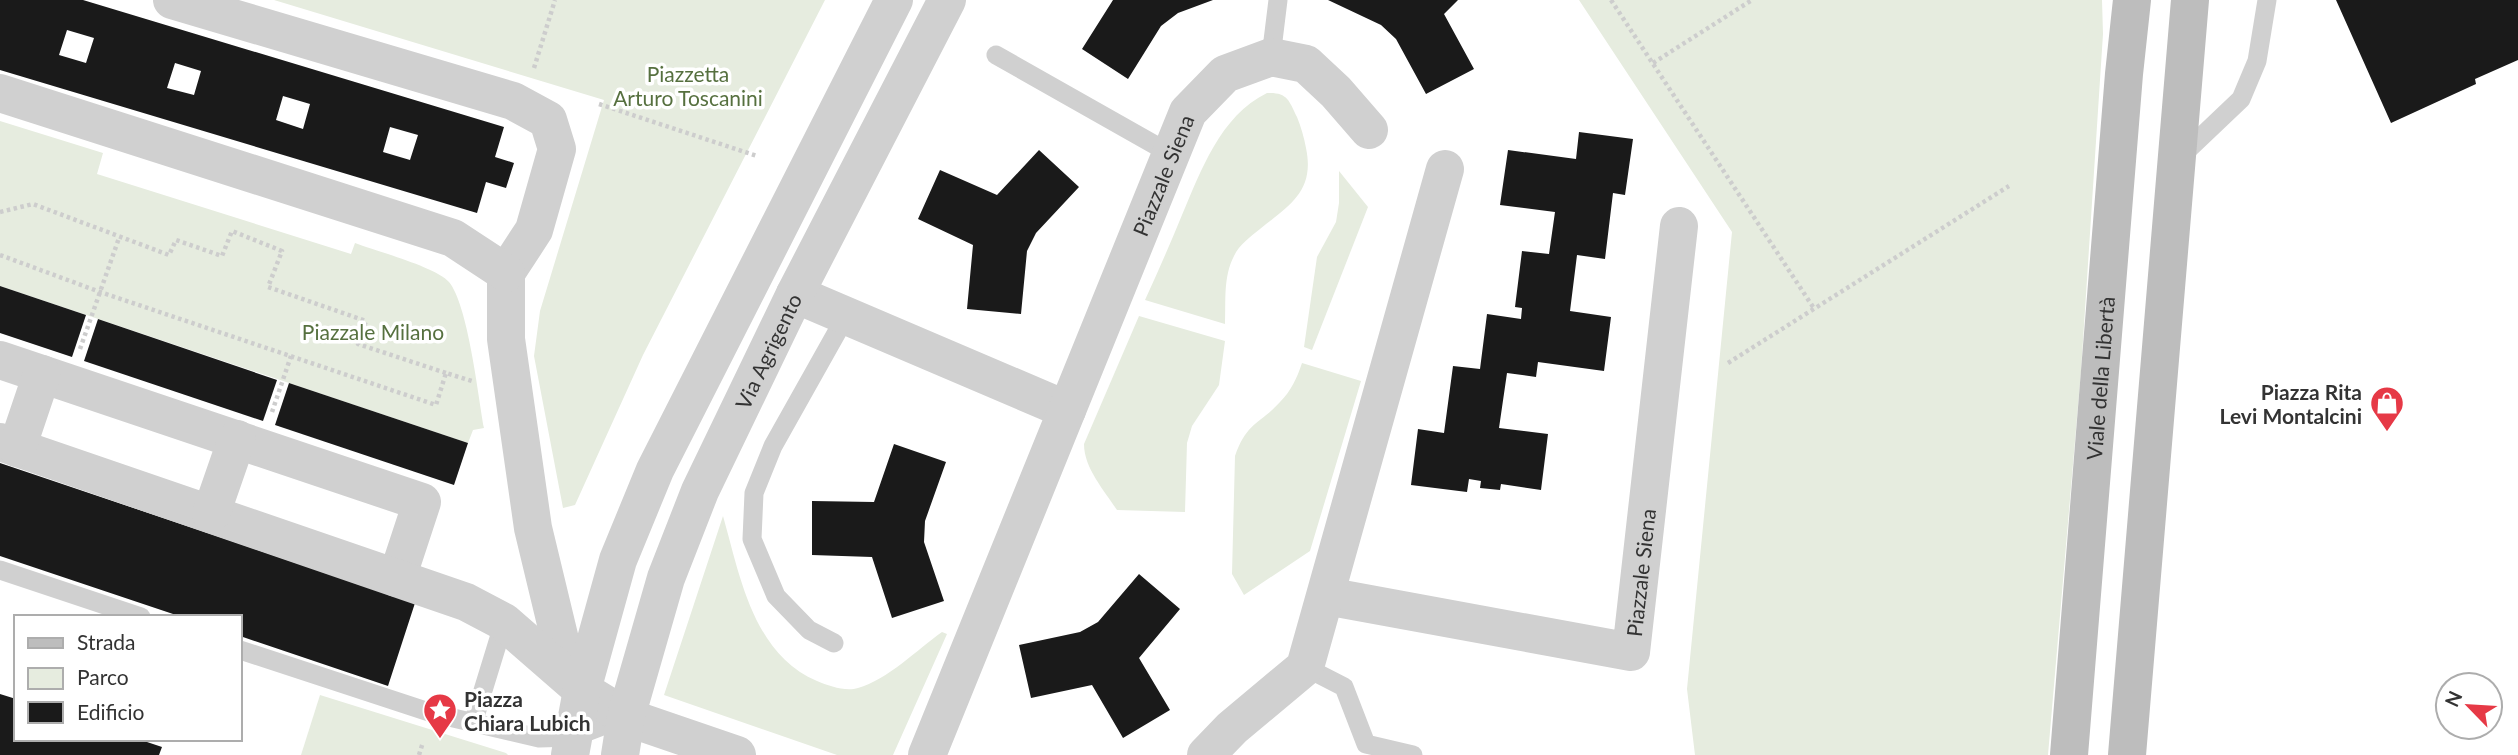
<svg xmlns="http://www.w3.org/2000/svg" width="2518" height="755" viewBox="0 0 2518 755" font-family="Lato,sans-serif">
	<rect width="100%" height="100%" fill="#fff"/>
	<!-- green -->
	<g fill="#e6ecdf">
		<polygon points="274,0 825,0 643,355 575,505 563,508 534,356 540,311 604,100"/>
		<polygon points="1579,0 2102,0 2103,34 2081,371 2048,755 1695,755 1687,689 1732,232"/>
		<path d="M1267,93C1287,92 1289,100 1297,117C1301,127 1304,137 1306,148C1315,191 1290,205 1260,229C1250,237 1239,245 1234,256C1223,277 1226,301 1225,324L1145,300C1158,272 1170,244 1182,215C1201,171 1220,116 1267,93Z"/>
		<path d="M0,121L103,153L97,174L351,254L355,243C376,251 436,267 449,282C468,305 478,395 484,428L473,430L468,443L0,286Z"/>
		<polygon points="1339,171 1368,207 1312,350 1304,347 1317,257 1336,222 1339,203"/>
		<path d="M1139,316L1225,341L1219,385L1192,426L1187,443L1185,512L1117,510C1104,490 1084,468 1084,444Z"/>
		<path d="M1302,363L1361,381L1310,551L1244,595L1232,574L1235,456C1247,422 1259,425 1280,402C1291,391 1297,378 1302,363Z"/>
		<path d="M723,516C740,576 753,654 817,681C829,686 846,692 858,688C887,680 918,649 942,632L947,634L893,755H837L664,695Z"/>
		<polygon points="320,695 506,753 508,755 301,755"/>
	</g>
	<!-- building -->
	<g fill="#1a1a1a" fill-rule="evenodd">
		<path d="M0,0H83L504,127L495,157L514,163L506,188L486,182L477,213L0,70ZM67,30L94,38L86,63L59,55ZM175,63L201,71L194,95L167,88ZM283,96L310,104L303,129L276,120ZM390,127L418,135L410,160L383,152Z"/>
		<polygon points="1113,0 1213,0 1178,13 1161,26 1128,79 1082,49"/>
		<polygon points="1328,0 1458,0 1444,14 1474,69 1426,94 1396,39 1381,25"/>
		<polygon points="2336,0 2518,0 2518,60 2475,79 2476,84 2391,123"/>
		<polygon points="1579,132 1633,139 1625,195 1613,193 1605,259 1577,255 1570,311 1611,317 1604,371 1538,362 1536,377 1507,373 1499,428 1548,434 1541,490 1501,484 1500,490 1480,488 1481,481 1469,479 1467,492 1411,485 1418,429 1444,433 1453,366 1480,369 1487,314 1521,319 1522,308 1515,307 1522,251 1549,254 1555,212 1500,205 1508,150 1576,159"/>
		<polygon points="1039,150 1079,187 1036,233 1027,251 1021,314 967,309 973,245 918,219 940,170 997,195"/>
		<polygon points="0,286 86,315 72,357 0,333"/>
		<polygon points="98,319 277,380 263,421 84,361"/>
		<polygon points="289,383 468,443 454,485 275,425"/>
		<polygon points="894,444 946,462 925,521 924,542 944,601 892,618 872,557 812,555 812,501 874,502"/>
		<polygon points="0,463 415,603 388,686 240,636 240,617 182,617 0,556"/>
		<polygon points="1139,574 1180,609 1139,658 1170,710 1123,738 1092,685 1031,698 1019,645 1080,632 1098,622"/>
		<polygon points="0,694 16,699 16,739 138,739 162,747 159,755 0,755"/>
	</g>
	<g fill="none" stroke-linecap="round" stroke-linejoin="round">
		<!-- path -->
		<g stroke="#cdcdcd" stroke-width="4.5" stroke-dasharray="3.5 3.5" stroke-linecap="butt">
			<polyline points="1611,0 1815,310"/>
			<polyline points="1653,63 1752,0"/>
			<polyline points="534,68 555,0"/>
			<polyline points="599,104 757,156"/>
			<polyline points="0,212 33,204 169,255 176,240 222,256 232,231 282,251 268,287 366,321 358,344 446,373"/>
			<polyline points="0,255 100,292 436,405 446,373 475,382"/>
			<polyline points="80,349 119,238"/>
			<polyline points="1728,363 2009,186"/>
			<polyline points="272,412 291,356"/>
			<polyline points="419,755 423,742"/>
		</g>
		<!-- lane -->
		<g stroke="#d0d0d0" stroke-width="19">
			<polyline points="996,55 1171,154"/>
			<polyline points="1271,57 1278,0"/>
			<polyline points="2180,157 2241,99 2257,61 2267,0"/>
			<polyline points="0,570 141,617"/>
			<polyline points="834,643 809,630 776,596 752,539 754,493 773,446 846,316"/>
			<polyline points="240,650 432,713 539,738 574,737 626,717"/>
			<polyline points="1305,667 1344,687 1366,744 1413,755"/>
			<polyline points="473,723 504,622"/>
		</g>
		<!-- street -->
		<g stroke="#d0d0d0" stroke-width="38">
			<polyline points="172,0 513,101 548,120 557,149 534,230 506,273 506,339 533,528 560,640 582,690"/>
			<polyline points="0,93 453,238 506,273"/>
			<polyline points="795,294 1067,410"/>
			<polyline points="0,360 422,502 397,578"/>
			<polyline points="0,442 466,602 504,622 582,690 626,717 737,755"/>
			<polyline points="17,448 42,374"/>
			<polyline points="211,514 237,439"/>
			<path id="s1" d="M1326,596L1631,652L1679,226"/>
			<polyline points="570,755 582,690 618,560 655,470 894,0"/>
			<path id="s2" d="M620,755L626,717L666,578L700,491L795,294L947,0"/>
			<path id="s3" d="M927,755L1188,112L1225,74L1271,57L1306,64L1336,92L1369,130"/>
			<polyline points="1206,755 1232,728 1305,667 1445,169"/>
		</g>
		<!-- secondary -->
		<g stroke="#bdbdbd" stroke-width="38">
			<path id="s4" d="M2069,755L2124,74L2132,0"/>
			<polyline points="2127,755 2190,0"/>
		</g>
	</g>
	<!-- icons -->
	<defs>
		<g id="shop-pin" transform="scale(1.75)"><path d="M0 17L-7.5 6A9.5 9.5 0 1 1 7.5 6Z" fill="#e63946" stroke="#fff"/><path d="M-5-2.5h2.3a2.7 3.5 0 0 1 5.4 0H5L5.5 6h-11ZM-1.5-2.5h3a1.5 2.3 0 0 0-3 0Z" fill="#fff"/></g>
		<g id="sight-pin" transform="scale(1.75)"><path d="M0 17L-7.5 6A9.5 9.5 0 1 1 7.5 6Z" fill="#e63946" stroke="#fff"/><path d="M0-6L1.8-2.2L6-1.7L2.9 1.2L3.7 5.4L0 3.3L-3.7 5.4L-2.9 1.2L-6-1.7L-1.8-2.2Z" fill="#fff"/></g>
	</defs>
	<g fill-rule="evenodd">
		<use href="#shop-pin" x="2387" y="403"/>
		<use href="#sight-pin" x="440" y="710"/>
	</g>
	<g text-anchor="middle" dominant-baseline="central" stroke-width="7" stroke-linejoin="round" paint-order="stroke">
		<!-- park labels -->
		<g font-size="21" fill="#56703f" stroke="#fff">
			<text x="688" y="73">Piazzetta<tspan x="688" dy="24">Arturo Toscanini</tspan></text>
			<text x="373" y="331">Piazzale Milano</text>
		</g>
		<!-- street labels -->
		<g font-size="21" fill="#333" stroke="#fff">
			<text stroke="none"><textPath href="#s3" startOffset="626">Piazzale Siena</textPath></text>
			<text stroke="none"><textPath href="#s2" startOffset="432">Via Agrigento</textPath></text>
			<text stroke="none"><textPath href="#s4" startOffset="378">Viale della Libertà</textPath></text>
			<text stroke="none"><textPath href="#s1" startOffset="390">Piazzale Siena</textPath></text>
		</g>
		<!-- poi labels -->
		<g font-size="21" font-weight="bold" fill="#333" stroke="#fff" text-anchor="end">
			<text x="2362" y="391">Piazza Rita<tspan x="2362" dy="24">Levi Montalcini</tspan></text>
			<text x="464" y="698" text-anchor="start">Piazza<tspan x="464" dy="24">Chiara Lubich</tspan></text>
		</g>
	</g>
	<!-- legend -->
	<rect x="14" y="615" width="228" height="126" fill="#ffffff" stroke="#adadad" stroke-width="2"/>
	<rect x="28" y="638" width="35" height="10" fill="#bdbdbd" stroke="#adadad" stroke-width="2"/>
	<text x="77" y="650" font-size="21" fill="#333333">Strada</text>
	<rect x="28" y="668" width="35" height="21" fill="#e6ecdf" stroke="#adadad" stroke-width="2"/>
	<text x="77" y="685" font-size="21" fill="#333333">Parco</text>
	<rect x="28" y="702" width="35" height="21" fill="#1a1a1a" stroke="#adadad" stroke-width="2"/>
	<text x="77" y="720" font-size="21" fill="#333333">Edificio</text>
	<!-- north arrow -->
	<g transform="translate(2469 706) rotate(295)"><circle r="33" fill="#ffffff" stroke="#adadad" stroke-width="2"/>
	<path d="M0-5L12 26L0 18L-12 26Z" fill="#e63946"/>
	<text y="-10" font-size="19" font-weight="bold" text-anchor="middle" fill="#333333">N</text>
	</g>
</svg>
